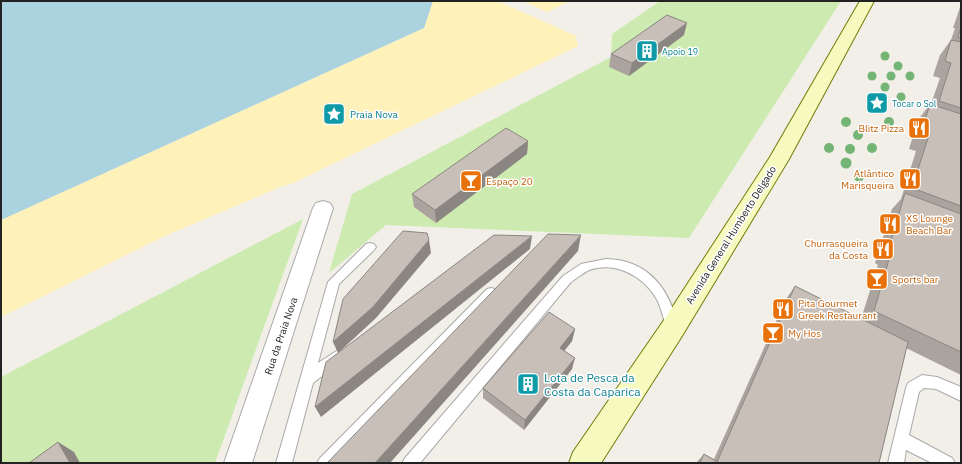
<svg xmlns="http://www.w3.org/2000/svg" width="962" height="464" viewBox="0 0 962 464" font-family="'IBM Plex Sans',sans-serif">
	<rect width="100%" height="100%" fill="#f2efe9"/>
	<!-- grass -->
	<g fill="#cdebb0">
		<polygon points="660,1 841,1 689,238 386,225 329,273 352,194 611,57 612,34"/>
		<polygon points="303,219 215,463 1,463 1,377"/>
	</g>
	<!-- sand -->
	<g fill="#fff1ba">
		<polygon points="433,1 498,1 576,36 578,46 293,183 278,188 165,236 1,317 1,220 424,28"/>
		<polygon points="522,1 570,1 547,12"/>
	</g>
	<!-- water -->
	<polygon fill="#aad3df" points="1,1 433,1 424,28 1,220"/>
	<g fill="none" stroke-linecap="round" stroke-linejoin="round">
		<!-- service casing -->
		<g stroke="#a9a9a9" stroke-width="2">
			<g id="service">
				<polygon points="370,243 374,244 376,247 374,250 339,284 318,363 338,350 343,352 345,356 343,360 313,383 292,463 276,463 328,282 366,244"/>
				<path d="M606,259C648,260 669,288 678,326L676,330L672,332L668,330C663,320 662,308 656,298C643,276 615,261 589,270C583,273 577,278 571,282L420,463H402L405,458L563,276L581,264Z"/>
				<polygon points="491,288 495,289 497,293 495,297 335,463 317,463 320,458 487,289"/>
				<polygon points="922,375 937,377 961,387 961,401 936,389 924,388 919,392 909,435 952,458 955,463 932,463 906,450 904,463 888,463 906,388 908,383"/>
			</g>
		</g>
		<!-- minor casing -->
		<g stroke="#a9a9a9" stroke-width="2">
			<polygon id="minor" points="323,201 330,203 333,208 252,463 224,463 313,208 316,203"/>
		</g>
		<!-- secondary casing -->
		<g stroke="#707d05" stroke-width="2">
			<polygon id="secondary" points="860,1 874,1 789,159 682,336 601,463 569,463 573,452 664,320 770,157"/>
		</g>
		<!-- service -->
		<use href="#service" fill="#fff" fill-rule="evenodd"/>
		<!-- minor -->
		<use href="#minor" fill="#fff" fill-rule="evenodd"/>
		<!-- secondary -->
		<use href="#secondary" fill="#f7fabf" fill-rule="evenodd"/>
	</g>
	<!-- trees -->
	<g fill="#74b475">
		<circle cx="885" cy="56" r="4.5"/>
		<circle cx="898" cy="66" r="4.5"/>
		<circle cx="872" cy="76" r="4.5"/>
		<circle cx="891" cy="76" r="4.5"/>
		<circle cx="910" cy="76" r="4.5"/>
		<circle cx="885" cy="87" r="4.5"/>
		<circle cx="901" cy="97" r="4.5"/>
		<circle cx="846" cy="122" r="5"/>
		<circle cx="889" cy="122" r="5"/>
		<circle cx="858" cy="135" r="5"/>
		<circle cx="829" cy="148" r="5"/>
		<circle cx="872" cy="148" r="5"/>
		<circle cx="850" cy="149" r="5"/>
		<circle cx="846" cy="163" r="5.5"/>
		<circle cx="859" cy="176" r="5.5"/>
	</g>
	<!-- wall -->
	<g fill="#aba49e">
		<polygon points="961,4 961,375 906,348 879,463 696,463 704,454 714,459 786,299 795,286 861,319 878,265 875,263 892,209 901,199 916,151 909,149 918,120 930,104 931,104 940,78 933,76 940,55 951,40 955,28 953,28"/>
		<polygon points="684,35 629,76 609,67 611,54"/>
		<polygon points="528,141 527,154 436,223 414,207 412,194"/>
		<polygon points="575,329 572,341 564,351 572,369 524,430 483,398 483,388"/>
	</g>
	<!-- shaded-wall -->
	<g fill="#8b8681">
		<polygon points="687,23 684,35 629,76 632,63"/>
		<polygon points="528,141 527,154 436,223 435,210"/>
		<polygon points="581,235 578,251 390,463 375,463"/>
		<polygon points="532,236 530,249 321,417 315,407"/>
		<polygon points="429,240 431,253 376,318 338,353 333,342"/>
		<polygon points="575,329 572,341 558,359 560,348"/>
		<polygon points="575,358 572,369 524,430 525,420"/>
		<polygon points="58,442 74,452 80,463 70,463"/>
	</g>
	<!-- building -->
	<g fill="#c7bfb8" stroke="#8b8681">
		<polygon points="667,15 687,23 632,63 611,54"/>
		<polygon points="961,28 961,38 958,37"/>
		<polygon points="951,40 961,42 961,108 939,101 951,63 945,61"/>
		<polygon points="930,104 961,114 961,206 912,188 929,135 921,133"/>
		<polygon points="506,128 528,141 435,210 412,194"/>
		<polygon points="905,193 961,214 961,352 874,311 892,249 889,248"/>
		<polygon points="403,231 427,233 429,240 373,307 333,342 343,299"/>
		<polygon points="548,234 581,235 375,463 327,463"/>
		<polygon points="494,235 532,236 315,407 326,362"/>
		<polygon points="795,286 908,342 879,463 700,463 704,454 717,462"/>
		<polygon points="549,312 575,329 560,348 575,358 525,420 483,388"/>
		<polygon points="58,442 70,463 29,463"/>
	</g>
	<!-- icons -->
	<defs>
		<g id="building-square" transform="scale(1.15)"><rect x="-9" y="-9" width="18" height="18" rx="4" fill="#0f9aa8" stroke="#fff"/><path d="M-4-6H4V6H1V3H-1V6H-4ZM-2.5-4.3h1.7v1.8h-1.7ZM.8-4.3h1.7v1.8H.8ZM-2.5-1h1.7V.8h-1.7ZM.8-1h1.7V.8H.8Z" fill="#fff"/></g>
		<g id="sight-square" transform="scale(1.15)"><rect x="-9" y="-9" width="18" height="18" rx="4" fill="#0f9aa8" stroke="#fff"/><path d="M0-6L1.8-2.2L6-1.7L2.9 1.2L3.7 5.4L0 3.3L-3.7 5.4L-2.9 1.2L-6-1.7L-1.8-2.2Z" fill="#fff"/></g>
		<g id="restaurant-square" transform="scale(1.15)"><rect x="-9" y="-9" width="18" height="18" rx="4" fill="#e8710a" stroke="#fff"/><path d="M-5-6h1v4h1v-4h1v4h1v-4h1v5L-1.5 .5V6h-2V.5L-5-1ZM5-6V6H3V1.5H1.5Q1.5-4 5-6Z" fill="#fff"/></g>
		<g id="bar-square" transform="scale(1.15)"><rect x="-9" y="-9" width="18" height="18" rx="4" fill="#e8710a" stroke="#fff"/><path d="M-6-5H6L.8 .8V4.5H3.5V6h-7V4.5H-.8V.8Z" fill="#fff"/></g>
	</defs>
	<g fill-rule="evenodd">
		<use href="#building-square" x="647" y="51"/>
		<use href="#sight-square" x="877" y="103"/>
		<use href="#sight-square" x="334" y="114"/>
		<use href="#restaurant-square" x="919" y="128"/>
		<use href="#restaurant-square" x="910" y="179"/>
		<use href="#bar-square" x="471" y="181"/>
		<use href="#restaurant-square" x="890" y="224"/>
		<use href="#restaurant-square" x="883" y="249"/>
		<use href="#bar-square" x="877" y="279"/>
		<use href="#restaurant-square" x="783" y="309"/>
		<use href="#bar-square" x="773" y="333"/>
		<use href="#building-square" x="528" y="384"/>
	</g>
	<g text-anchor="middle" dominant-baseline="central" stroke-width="3" stroke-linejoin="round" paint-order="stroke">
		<!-- far-culture labels -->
		<g font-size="9" fill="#0d838f" stroke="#fff" text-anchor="start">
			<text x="662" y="51">Apoio 19</text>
			<text x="892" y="103">Tocar o Sol</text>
		</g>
		<!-- culture labels -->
		<g font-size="10" fill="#0d838f" stroke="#fff" text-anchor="start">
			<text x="350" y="114">Praia Nova</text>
		</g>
		<!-- food labels -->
		<g font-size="10" fill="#c56008" stroke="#fff" text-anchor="start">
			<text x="904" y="128" text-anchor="end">Blitz Pizza</text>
			<text x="894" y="173" text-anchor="end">Atlântico<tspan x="894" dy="12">Marisqueira</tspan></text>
			<text x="486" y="181">Espaço 20</text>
			<text x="906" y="218">XS Lounge<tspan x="906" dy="12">Beach Bar</tspan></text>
			<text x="868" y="243" text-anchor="end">Churrasqueira<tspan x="868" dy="12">da Costa</tspan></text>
			<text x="892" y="279">Sports bar</text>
			<text x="798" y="303">Pita Gourmet<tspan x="798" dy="12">Greek Restaurant</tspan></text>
			<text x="788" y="333">My Hos</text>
		</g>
		<!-- street labels -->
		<g font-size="10" fill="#222" stroke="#fff">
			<text transform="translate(731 235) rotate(-58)">Avenida General Humberto Delgado</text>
			<text transform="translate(281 336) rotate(-71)">Rua da Praia Nova</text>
		</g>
		<!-- near-culture labels -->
		<g font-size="12" fill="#0d838f" stroke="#fff" text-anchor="start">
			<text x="544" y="377">Lota de Pesca da<tspan x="544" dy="14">Costa da Caparica</tspan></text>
		</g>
	</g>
	<!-- border -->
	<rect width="962" height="464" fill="none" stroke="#222222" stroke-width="4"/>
</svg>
